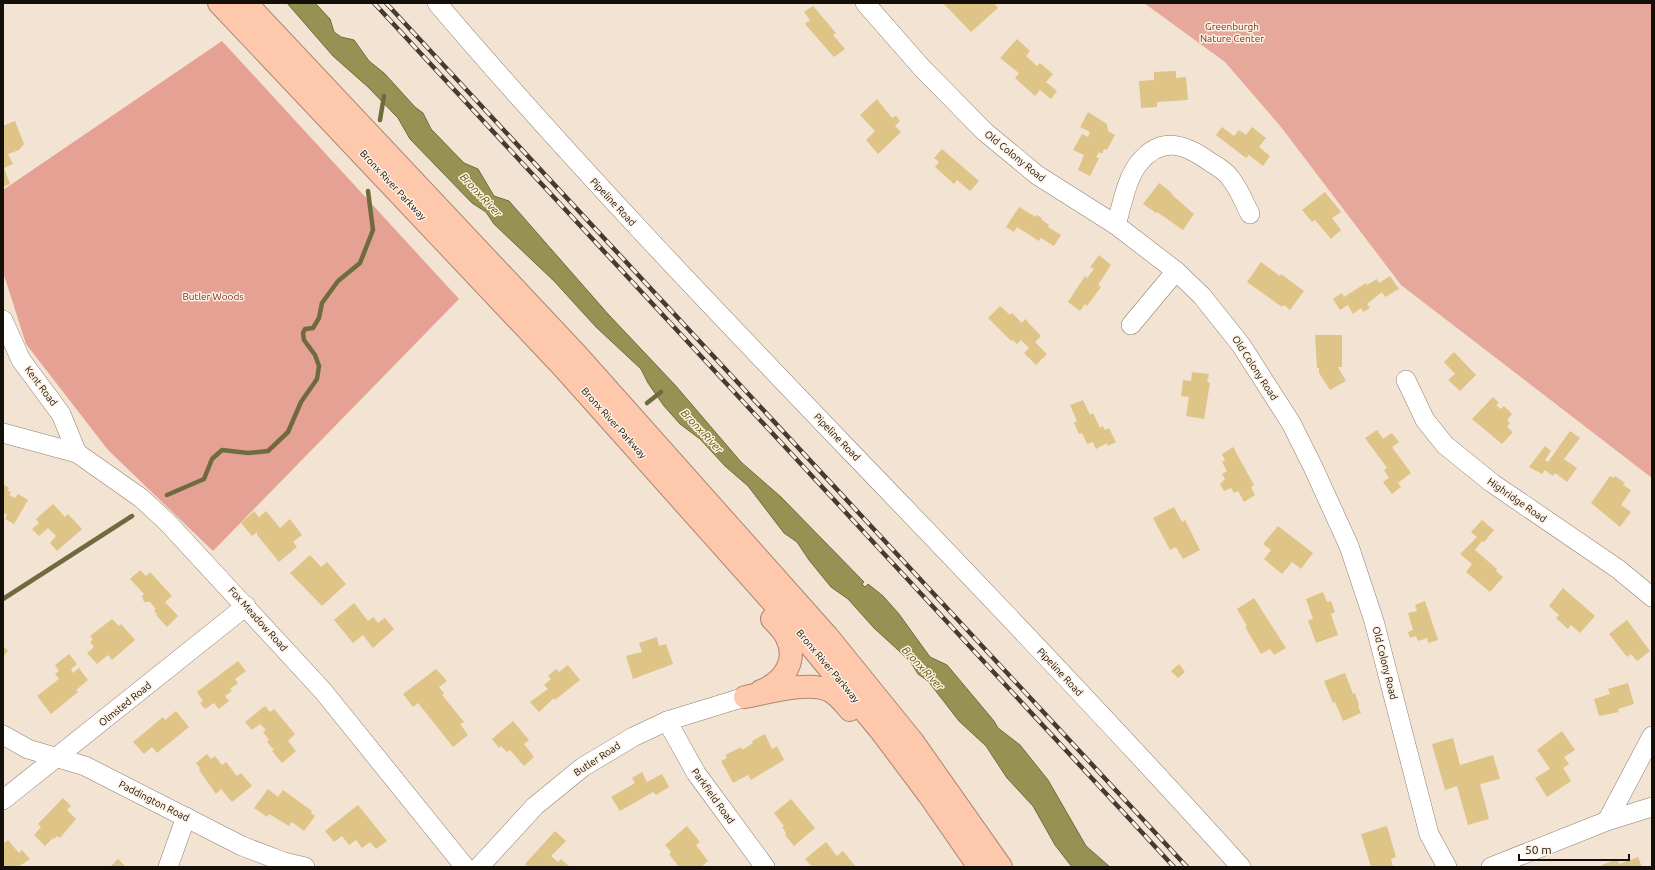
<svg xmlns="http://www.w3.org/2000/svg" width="1655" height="870" viewBox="0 0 1655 870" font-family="Ubuntu,sans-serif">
	<rect width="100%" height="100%" fill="#f3e3d2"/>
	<!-- green -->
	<polygon fill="#e5a89b" points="1144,3 1652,3 1652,478 1401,285 1281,127 1225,62"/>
	<!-- forest -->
	<polygon fill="#e5a294" points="222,41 459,299 213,551 108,450 26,344 3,272 3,190"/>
	<!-- water -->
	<polygon fill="#969254" stroke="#6f6b3e" points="287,3 315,3 330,19 334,32 341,37 354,40 369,61 384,73 415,107 423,113 431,129 464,163 478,169 494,196 509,201 608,314 675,385 741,462 781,497 864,582 862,584 865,587 868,584 883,596 899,614 930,657 947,665 994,721 998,728 1020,745 1048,780 1086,846 1110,867 1072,867 1055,845 1033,806 1007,778 986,746 959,721 928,681 918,674 910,661 874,628 848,599 831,587 809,560 797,542 784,533 748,486 725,466 700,439 680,424 664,406 648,383 641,369 596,327 554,281 494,224 486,212 472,203 410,139 398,118 368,87 333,56"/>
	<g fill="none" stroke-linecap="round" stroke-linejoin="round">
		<!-- stream -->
		<g stroke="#6f6b3e" stroke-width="4.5">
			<polyline points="380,120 384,96"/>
			<polyline points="647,403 661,392"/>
			<polyline points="167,495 204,479 212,459 222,450 248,453 268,451 288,432 301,402 317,379 319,366 315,355 304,340 303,333 305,329 313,328 319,318 322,303 338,281 360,263 373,230 368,191"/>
			<polyline points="3,599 132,516"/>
		</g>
	</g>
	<!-- building -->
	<g fill="#dfc488">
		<polygon points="945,3 994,3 998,8 971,32 944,4"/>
		<polygon points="813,6 836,33 833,35 845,49 834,57 805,24 810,20 804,12"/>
		<polygon points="1017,39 1030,51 1026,56 1037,66 1040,63 1053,74 1046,82 1057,91 1051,99 1040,90 1035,96 1015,78 1019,73 1000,58"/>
		<polygon points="1176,71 1176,78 1186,77 1188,100 1157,102 1157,107 1141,108 1139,81 1154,80 1154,72"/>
		<polygon points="877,99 892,118 896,116 900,121 895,126 901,132 878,154 866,140 875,131 860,115"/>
		<polygon points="1088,112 1107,124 1108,131 1115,135 1107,150 1104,149 1102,154 1099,152 1096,157 1099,158 1090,176 1078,170 1084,155 1073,150 1082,134 1088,137 1090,132 1080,127"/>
		<polygon points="15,121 24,144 19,150 8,154 13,164 4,168 10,184 3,187 3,126"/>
		<polygon points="1222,127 1234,136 1239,130 1246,135 1252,127 1266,138 1259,147 1270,156 1263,166 1249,155 1246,158 1216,135"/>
		<polygon points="942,149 979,181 970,191 957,180 954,184 935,167 939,162 934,158"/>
		<polygon points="1159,183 1172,193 1171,194 1194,214 1183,230 1157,212 1156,213 1143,204"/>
		<polygon points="1325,192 1341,212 1332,218 1341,230 1331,239 1315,220 1312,222 1302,210"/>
		<polygon points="1019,207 1036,217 1037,215 1042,218 1041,219 1049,225 1048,227 1061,235 1054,246 1041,238 1039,241 1017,227 1014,232 1006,227"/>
		<polygon points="1099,255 1111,265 1098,285 1101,287 1087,306 1085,304 1080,311 1068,302 1085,276 1087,278 1094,269 1090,267"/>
		<polygon points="1261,262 1280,276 1281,274 1304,291 1290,310 1284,305 1282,307 1247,282"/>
		<polygon points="1390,276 1399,289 1385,297 1382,292 1367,304 1370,308 1363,312 1361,308 1353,314 1348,305 1340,310 1333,299 1342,293 1344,297 1366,283 1367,285 1377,279 1379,283"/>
		<polygon points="1000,306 1010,315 1012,313 1022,323 1025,319 1041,336 1035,342 1047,354 1036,365 1024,353 1029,348 1021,340 1017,344 1013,340 1011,341 988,318"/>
		<polygon points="1315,335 1342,335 1342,367 1338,367 1346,381 1330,390 1319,373 1319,368 1317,368"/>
		<polygon points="1454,352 1476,375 1460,391 1448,380 1455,374 1444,362"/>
		<polygon points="1192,372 1209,374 1207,382 1210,383 1204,419 1186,416 1189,397 1181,396 1183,380 1191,381"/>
		<polygon points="1493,397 1499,403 1496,405 1501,409 1504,406 1512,414 1507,420 1510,423 1507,427 1513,432 1502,444 1472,419"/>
		<polygon points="1083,400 1090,415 1093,413 1100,428 1103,426 1105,430 1109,428 1116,442 1108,446 1107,443 1096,449 1093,442 1087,444 1082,433 1079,434 1074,423 1077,421 1070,405"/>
		<polygon points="1377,430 1383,439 1392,433 1399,442 1392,447 1411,473 1398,483 1401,487 1392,494 1383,482 1389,478 1384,470 1387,468 1365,438"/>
		<polygon points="1570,431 1580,438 1564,459 1577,468 1567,482 1555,473 1553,476 1545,470 1542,474 1529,467 1545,446 1551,451 1545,460 1548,462"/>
		<polygon points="1233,447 1254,485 1251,487 1255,495 1244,502 1238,491 1234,493 1231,488 1224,491 1220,484 1225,479 1222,474 1227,471 1222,462 1225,460 1222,454"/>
		<polygon points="1610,476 1613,478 1615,476 1625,483 1623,485 1631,490 1621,505 1631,512 1620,527 1591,503"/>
		<polygon points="3,484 9,488 7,491 11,492 9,495 15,498 18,494 28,500 14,524 5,519 7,515 3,512"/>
		<polygon points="53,504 65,517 68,514 82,529 57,551 50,543 56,536 48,528 39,536 32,529 39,523 36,519"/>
		<polygon points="1174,507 1182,522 1185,520 1200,550 1183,559 1176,547 1170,550 1153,518"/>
		<polygon points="254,511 259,517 266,511 280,528 290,519 302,535 293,542 297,547 279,562 257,535 257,532 252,536 241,523"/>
		<polygon points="1482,520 1494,530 1484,542 1482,541 1475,550 1497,569 1496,571 1503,577 1490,592 1466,572 1472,564 1460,554 1477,537 1471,532"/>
		<polygon points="1278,526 1313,553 1301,569 1292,562 1282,574 1264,559 1271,550 1263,544"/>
		<polygon points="310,555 321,567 327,562 346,584 322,606 290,573"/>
		<polygon points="140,570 146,576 150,572 172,596 165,602 178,616 167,627 156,615 157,614 154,611 156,609 150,602 144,602 142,596 144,594 130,579"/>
		<polygon points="1563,588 1595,616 1580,633 1571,625 1568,629 1556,618 1559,615 1549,606"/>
		<polygon points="1323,592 1327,602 1331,601 1335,612 1331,614 1338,635 1316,643 1308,620 1313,619 1306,599"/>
		<polygon points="1254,598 1286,648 1274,655 1270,649 1261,654 1245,627 1247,626 1237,609"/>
		<polygon points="1425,601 1438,640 1428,643 1427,638 1418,641 1416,636 1410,638 1408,632 1413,630 1408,613 1417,611 1415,605"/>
		<polygon points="354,603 368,621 373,617 378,623 385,618 394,629 373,648 363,635 353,643 334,620"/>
		<polygon points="112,619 119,626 121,624 135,640 112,660 108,655 97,664 87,653 94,647 90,642 93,639 90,636"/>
		<polygon points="1627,620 1650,651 1637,661 1631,654 1627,657 1609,634"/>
		<polygon points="657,637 659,646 666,644 673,664 633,679 626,656 642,652 639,643"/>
		<polygon points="3,646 8,651 3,657"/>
		<polygon points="69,654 77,664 71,669 73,673 79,668 88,680 76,690 78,692 51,714 37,696 59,679 55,674 59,671 55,665"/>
		<polygon points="238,661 246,671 235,679 238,683 230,689 232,691 225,696 229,701 219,709 214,703 205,709 200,703 203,701 197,692"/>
		<polygon points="1179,664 1185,672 1178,678 1171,671"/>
		<polygon points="568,665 580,680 555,700 554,698 539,712 530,702 548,689 544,685 551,679 548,676 556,669 559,672"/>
		<polygon points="436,669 447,681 439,687 444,693 442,695 464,722 460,724 468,735 453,747 418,703 413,707 403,694"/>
		<polygon points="1345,673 1353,694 1355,693 1359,705 1358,706 1361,713 1343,721 1335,702 1333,703 1324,681"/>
		<polygon points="1628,683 1634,704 1618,709 1619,712 1599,716 1594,699 1610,694 1608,689"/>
		<polygon points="265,706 270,712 274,709 295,734 288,741 296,751 282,763 272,751 275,748 273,749 267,742 269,740 263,732 266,730 260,724 252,730 245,722"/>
		<polygon points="176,711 189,727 157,753 152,747 144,754 133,742 163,717 165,720"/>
		<polygon points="513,721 529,740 524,744 534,757 524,766 510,750 507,752 501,746 499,748 492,739"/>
		<polygon points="1562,731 1575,750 1564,757 1569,764 1563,768 1571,781 1547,797 1535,778 1550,769 1537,750"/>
		<polygon points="765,734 772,749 777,746 784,760 751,780 748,775 733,783 721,761 727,758 725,755 741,747 742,750 753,743 752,741"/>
		<polygon points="1453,738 1460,765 1493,755 1500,779 1480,784 1489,819 1468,825 1457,786 1445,790 1432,744"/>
		<polygon points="207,754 211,759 215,756 222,765 226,762 237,776 241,773 252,786 232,802 221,789 216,794 199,770 200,768 196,763"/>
		<polygon points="642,772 647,782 662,774 669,787 656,795 653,792 620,811 611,797 635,783 632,778"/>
		<polygon points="268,789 278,797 283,790 312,811 311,813 315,816 304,831 292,822 289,826 269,814 267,817 254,808"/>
		<polygon points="63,798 71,806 67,810 76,819 60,838 57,836 54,839 53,838 45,846 34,835 41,827 38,824"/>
		<polygon points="791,799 815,828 794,846 785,835 786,833 782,827 784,826 774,813"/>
		<polygon points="358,805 387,841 376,849 370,842 362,848 356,840 349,845 342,836 334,842 325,831"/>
		<polygon points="687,826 700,842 696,845 708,861 701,867 679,867 669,854 671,852 665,845"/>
		<polygon points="1387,826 1396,857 1391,859 1393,867 1371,867 1361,834"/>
		<polygon points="555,831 566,841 551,856 558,862 561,859 570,867 528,867 525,864"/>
		<polygon points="8,840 19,853 22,850 30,859 18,867 3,867 3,844"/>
		<polygon points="826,842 837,856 843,851 856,867 812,867 805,859"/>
		<polygon points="1638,857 1642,867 1603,867 1602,865 1617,859 1619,864"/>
		<polygon points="118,859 126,867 110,867"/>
	</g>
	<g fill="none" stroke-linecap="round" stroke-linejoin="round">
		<!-- minor casing -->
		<g stroke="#8e7f70" stroke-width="20">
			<g id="minor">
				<path d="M437,3C569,158 710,305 851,452C983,589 1114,726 1241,867"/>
				<polyline points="865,3 922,68 985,132 1037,175 1116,225 1176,271 1202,296 1241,345 1291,423 1313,467 1349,546 1374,621 1429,834 1447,867"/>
				<path d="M1116,225C1122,206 1126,179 1139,163C1161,135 1186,144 1210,162C1217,166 1227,172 1231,179C1239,189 1244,202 1250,214"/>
				<polyline points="3,320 21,360 61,414 77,453"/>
				<polyline points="1131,325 1176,271"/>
				<polyline points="1406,380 1425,420 1445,445 1492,483 1618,569 1652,597"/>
				<polyline points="3,433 77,453 141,498 168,523 323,691 465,867"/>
				<polyline points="667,721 696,773 765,867"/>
				<polyline points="3,735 28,749 85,766 242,846 284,862 305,867"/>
				<polyline points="3,800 246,606"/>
				<polyline points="1607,821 1652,736"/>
				<polyline points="168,867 186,817"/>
				<polyline points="479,867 535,806 583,767 633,737 667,721 745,697"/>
				<polyline points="1491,867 1607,821 1652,807"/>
			</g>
		</g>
		<!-- highway casing -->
		<g stroke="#ab8772" stroke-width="24">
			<g id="highway">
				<polyline points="219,3 563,367 796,628 881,731 929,795 979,867"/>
				<polyline points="246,3 577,355 828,637 913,742 1001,867"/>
				<path d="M761,691C784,682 799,660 786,636C783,630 777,624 772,619"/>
				<path d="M745,697C767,693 810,680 830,691C838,695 844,703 850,710"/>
			</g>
		</g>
		<!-- minor -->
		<use href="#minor" stroke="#fff" stroke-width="19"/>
		<!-- highway -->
		<use href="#highway" stroke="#fdc8ab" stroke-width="22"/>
		<!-- rail casing -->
		<g stroke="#443c34" stroke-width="4.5">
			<g id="rail">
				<polyline points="374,3 1174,867"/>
				<polyline points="386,3 1187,867"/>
			</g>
		</g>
		<!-- rail -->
		<use href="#rail" stroke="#fef1e3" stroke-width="3" stroke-dasharray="9" stroke-linecap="butt"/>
	</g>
	<g text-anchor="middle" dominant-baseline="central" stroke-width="3" stroke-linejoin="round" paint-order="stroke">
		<!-- park labels -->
		<g font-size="10" fill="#7e2f21" stroke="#fef1e3">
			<text x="1232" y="26">Greenburgh<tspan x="1232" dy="12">Nature Center</tspan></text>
			<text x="213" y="296">Butler Woods</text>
		</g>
		<!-- street labels -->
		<g font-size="10" fill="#140f09" stroke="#fef1e3">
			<text transform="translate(1015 156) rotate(39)">Old Colony Road</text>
			<text transform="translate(393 185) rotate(47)">Bronx River Parkway</text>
			<text transform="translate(613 202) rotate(47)">Pipeline Road</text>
			<text transform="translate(1255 368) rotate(57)">Old Colony Road</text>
			<text transform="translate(41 386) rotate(53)">Kent Road</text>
			<text transform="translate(614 423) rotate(48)">Bronx River Parkway</text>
			<text transform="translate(837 437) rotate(46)">Pipeline Road</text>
			<text transform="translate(1517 500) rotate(35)">Highridge Road</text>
			<text transform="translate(258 619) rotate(48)">Fox Meadow Road</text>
			<text transform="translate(1385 663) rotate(76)">Old Colony Road</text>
			<text transform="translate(828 666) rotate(50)">Bronx River Parkway</text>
			<text transform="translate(1060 672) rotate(47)">Pipeline Road</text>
			<text transform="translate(125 704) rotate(-39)">Olmsted Road</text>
			<text transform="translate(597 759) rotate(-33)">Butler Road</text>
			<text transform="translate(713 796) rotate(54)">Parkfield Road</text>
			<text transform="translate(154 801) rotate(27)">Paddington Road</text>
		</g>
		<!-- water labels -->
		<g font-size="11" font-style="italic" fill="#5b5506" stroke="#fef1e3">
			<text transform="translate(481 195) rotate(47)">Bronx River</text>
			<text transform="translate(702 431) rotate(47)">Bronx River</text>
			<text transform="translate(923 668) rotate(47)">Bronx River</text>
		</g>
	</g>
	<!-- border -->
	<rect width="1655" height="870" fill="none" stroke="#140f09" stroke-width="8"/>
	<!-- scale -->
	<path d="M1519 854v6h110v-6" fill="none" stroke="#140f09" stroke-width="2"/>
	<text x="1525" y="854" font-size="12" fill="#140f09" stroke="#fef1e3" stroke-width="3" paint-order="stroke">50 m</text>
</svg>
